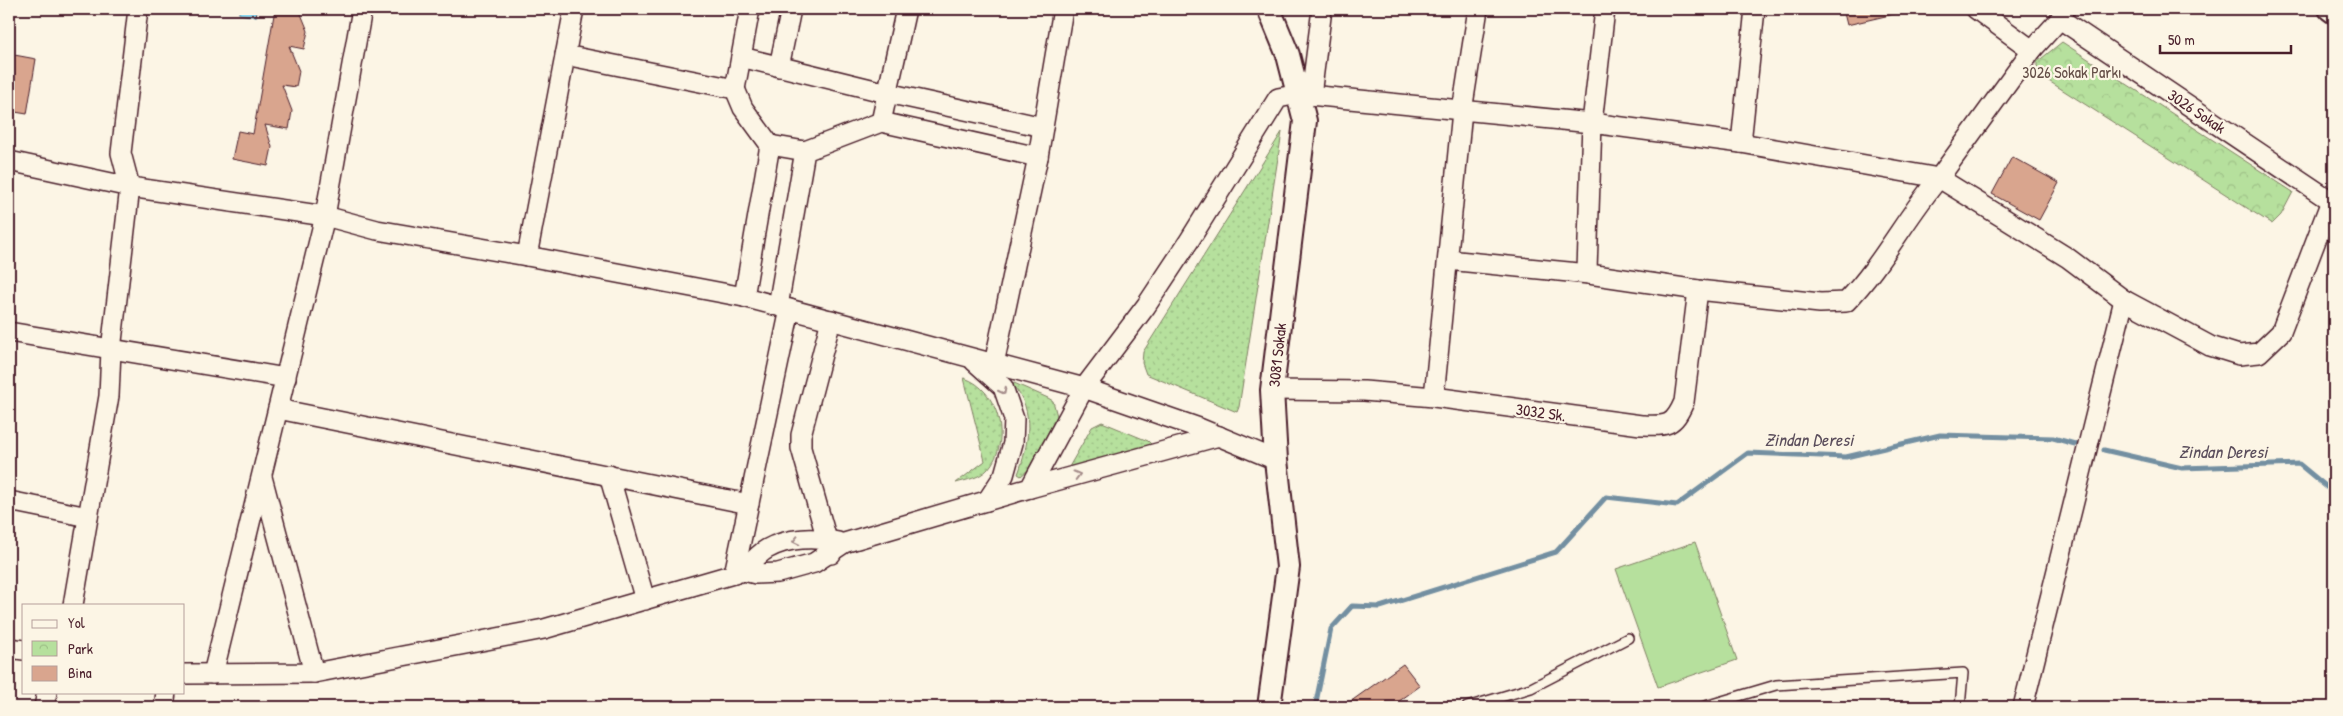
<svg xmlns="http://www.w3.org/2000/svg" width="2343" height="716" viewBox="0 0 2343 716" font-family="'Patrick Hand',sans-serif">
	<defs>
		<pattern id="grass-dots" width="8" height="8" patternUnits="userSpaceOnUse" patternTransform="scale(1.25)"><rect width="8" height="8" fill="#b6e09d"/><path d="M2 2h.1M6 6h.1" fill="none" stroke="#9ec087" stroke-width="1.8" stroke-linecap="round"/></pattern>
		<pattern id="park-crowns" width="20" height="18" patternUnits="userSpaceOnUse" patternTransform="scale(1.25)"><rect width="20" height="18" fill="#b6e09d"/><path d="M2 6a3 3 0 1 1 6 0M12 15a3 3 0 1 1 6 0" fill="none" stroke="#9ec087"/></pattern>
	</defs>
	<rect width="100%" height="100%" fill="#fcf5e5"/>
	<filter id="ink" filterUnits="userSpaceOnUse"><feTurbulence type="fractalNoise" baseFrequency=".02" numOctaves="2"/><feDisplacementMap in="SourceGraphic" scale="10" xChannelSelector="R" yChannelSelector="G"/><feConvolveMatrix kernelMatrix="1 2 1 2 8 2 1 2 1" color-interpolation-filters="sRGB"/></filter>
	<g filter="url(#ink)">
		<!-- grass -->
		<g fill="url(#grass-dots)" stroke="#808064">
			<polygon points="1282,132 1239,407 1237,412 1146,374 1142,363 1143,352"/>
			<path d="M964,378C999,389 1012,442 988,469C980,478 966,480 956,483L985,461Z"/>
			<path d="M1014,383L1048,398L1053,401L1057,416L1028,470L1021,476L1018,474C1028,447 1036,409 1013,386Z"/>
			<polygon points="1102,422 1148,441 1151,444 1150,446 1069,467 1092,427"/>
		</g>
		<!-- park -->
		<polygon fill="url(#park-crowns)" stroke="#808064" points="2062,42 2293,192 2281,215 2272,224 2044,78 2037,70 2037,62"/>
		<!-- pitch -->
		<polygon fill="#b6e09d" stroke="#808064" points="1695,542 1737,660 1658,687 1616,569"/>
		<!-- water -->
		<polygon fill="#8fd9f0" stroke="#738fa1" points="239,9 257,9 256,17 239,14"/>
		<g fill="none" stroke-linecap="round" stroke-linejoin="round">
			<!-- stream -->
			<g stroke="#738fa1" stroke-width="5">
				<polyline points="2104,450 2182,468 2299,464 2334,493"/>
				<polyline points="1315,707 1331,629 1352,606 1380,607 1556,552 1606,497 1677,505 1748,453 1846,457 1940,435 2053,438 2075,444"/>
			</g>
		</g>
		<!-- building -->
		<g fill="#d9a58e" stroke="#4a1f2b">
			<polygon points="275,9 299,9 308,31 304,49 289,46 299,71 296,87 282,85 292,111 289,129 265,125 272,147 268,166 232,159 238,131 253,134"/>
			<polygon points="1843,9 1894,9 1894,14 1847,25"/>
			<polygon points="9,54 36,59 27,114 9,111"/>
			<polygon points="2012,157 2059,183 2039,220 1992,194"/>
			<polygon points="1403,664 1420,686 1391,707 1343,707"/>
		</g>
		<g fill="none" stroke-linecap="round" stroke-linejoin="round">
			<!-- service casing -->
			<g stroke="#4a1f2b" stroke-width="12">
				<g id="service">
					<polyline points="1467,707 1531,688 1628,638"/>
					<polyline points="1702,707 1776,685 1963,673 1960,707"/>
				</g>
			</g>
			<!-- minor casing -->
			<g stroke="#4a1f2b" stroke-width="22">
				<g id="minor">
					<polyline points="1976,9 2032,50"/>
					<polyline points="2060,19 2334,203"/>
					<polyline points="565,55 735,89 750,9"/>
					<polyline points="741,57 887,93 1043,127"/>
					<polyline points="779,67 791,9"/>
					<polyline points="735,89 743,108 770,145 744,297"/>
					<polyline points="1311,95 1322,9"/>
					<polyline points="881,122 906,9"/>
					<polyline points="1741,143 1755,9"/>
					<polyline points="770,145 805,151"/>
					<polyline points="1038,157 1063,9"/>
					<polyline points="9,161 130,187 325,216 377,230 527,256 744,297 1084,388 1199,428 1276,460"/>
					<polyline points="527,256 574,9"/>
					<path d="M1448,260L1589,274L1698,290L1820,303L1846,302C1882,265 1906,217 1939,178L2068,258L2124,300L2210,346L2239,355L2259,353L2281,332L2331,201"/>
					<polyline points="1589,274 1587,270 1592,123 1605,9"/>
					<polyline points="778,306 805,151 881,122 1038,157 994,364"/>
					<polyline points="831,320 801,435 801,448 831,554"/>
					<polyline points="9,332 286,378"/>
					<polyline points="974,361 1003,387 1014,419 1013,443 1004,475 987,501"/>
					<path d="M1272,390L1364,391L1434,397L1641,425C1667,426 1673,427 1684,402L1698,290"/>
					<polyline points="1434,397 1462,111 1478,9"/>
					<polyline points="278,409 749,504"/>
					<polyline points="609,475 645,600"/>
					<polyline points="262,477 314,673"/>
					<polyline points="1030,488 1219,436"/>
					<polyline points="9,501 88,517"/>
					<path d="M744,571C751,563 758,554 767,549C788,537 816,537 838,542"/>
					<polyline points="734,574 790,309"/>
					<polyline points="73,605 109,396 111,350 130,187 121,153 138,9"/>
					<polyline points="9,648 24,650"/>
					<polyline points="184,674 314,673 544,629 744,571 756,574 778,573 814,563 844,543 1030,488 1084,388 1146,306 1189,241 1278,98 1299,94 1592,123 1741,143 1939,178 2032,50 2060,19 2065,9"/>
					<polyline points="213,674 325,216 362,9"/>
					<polyline points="44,707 47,692"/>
					<polyline points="164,707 166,692"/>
					<polyline points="2023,707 2124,300"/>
				</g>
			</g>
			<!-- tertiary casing -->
			<g stroke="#4a1f2b" stroke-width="26">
				<g id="tertiary">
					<polyline points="1269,9 1288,55 1305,121 1272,390 1276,460 1288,567 1269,707"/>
					<polyline points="2330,9 2334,12"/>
				</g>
			</g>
			<!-- service -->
			<use href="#service" stroke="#fcf5e5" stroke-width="9"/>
			<!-- minor -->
			<use href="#minor" stroke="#fcf5e5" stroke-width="19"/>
			<!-- tertiary -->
			<use href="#tertiary" stroke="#fcf5e5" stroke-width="22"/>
		</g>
		<!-- one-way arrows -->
		<defs><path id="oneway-chevron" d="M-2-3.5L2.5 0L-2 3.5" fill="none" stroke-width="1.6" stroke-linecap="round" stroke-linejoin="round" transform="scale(1.25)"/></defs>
		<g stroke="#a38a88">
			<use href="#oneway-chevron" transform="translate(1003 391) rotate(63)"/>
			<use href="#oneway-chevron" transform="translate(1077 475) rotate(-15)"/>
			<use href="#oneway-chevron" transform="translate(796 541) rotate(168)"/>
		</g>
	</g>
	<g text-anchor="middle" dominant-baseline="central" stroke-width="4.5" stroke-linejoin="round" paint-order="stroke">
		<!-- park labels -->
		<g font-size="16" fill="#654f48" stroke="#fcf5e5">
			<text x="2072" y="72">3026 Sokak Parkı</text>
		</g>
		<!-- street labels -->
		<g font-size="16" fill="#4a1f2b" stroke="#fcf5e5">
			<text transform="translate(2197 111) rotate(34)">3026 Sokak</text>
			<text transform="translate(1277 355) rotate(-84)">3081 Sokak</text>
			<text transform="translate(1541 412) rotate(8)">3032 Sk.</text>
		</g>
		<!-- water labels -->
		<g font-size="18" font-style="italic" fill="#5b4e5c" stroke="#fcf5e5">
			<text x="1809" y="439">Zindan Deresi</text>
			<text x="2223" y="451">Zindan Deresi</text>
		</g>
	</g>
	<!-- margin -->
	<rect width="2343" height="716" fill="none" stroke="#fcf5e5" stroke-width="30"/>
	<rect x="15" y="15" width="2313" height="686" fill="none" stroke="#4a1f2b" stroke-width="2" filter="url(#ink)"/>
	<!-- legend -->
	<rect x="22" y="604" width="162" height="90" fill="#fcf5e5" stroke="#b59f9b"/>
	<rect x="32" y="620" width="25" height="8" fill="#fcf5e5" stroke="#b59f9b"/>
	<text x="68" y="628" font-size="15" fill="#4a1f2b">Yol</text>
	<rect x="32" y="641" width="25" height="15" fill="url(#park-crowns)" stroke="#b59f9b"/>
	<text x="68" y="654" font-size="15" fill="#4a1f2b">Park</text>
	<rect x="32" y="666" width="25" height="15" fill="#d9a58e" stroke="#b59f9b"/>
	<text x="68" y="678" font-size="15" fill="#4a1f2b">Bina</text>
	<!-- scale -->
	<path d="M2160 45v8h131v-8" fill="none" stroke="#4a1f2b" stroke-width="2.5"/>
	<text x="2168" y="45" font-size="15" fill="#4a1f2b" stroke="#fcf5e5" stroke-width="4" paint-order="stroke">50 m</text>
</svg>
